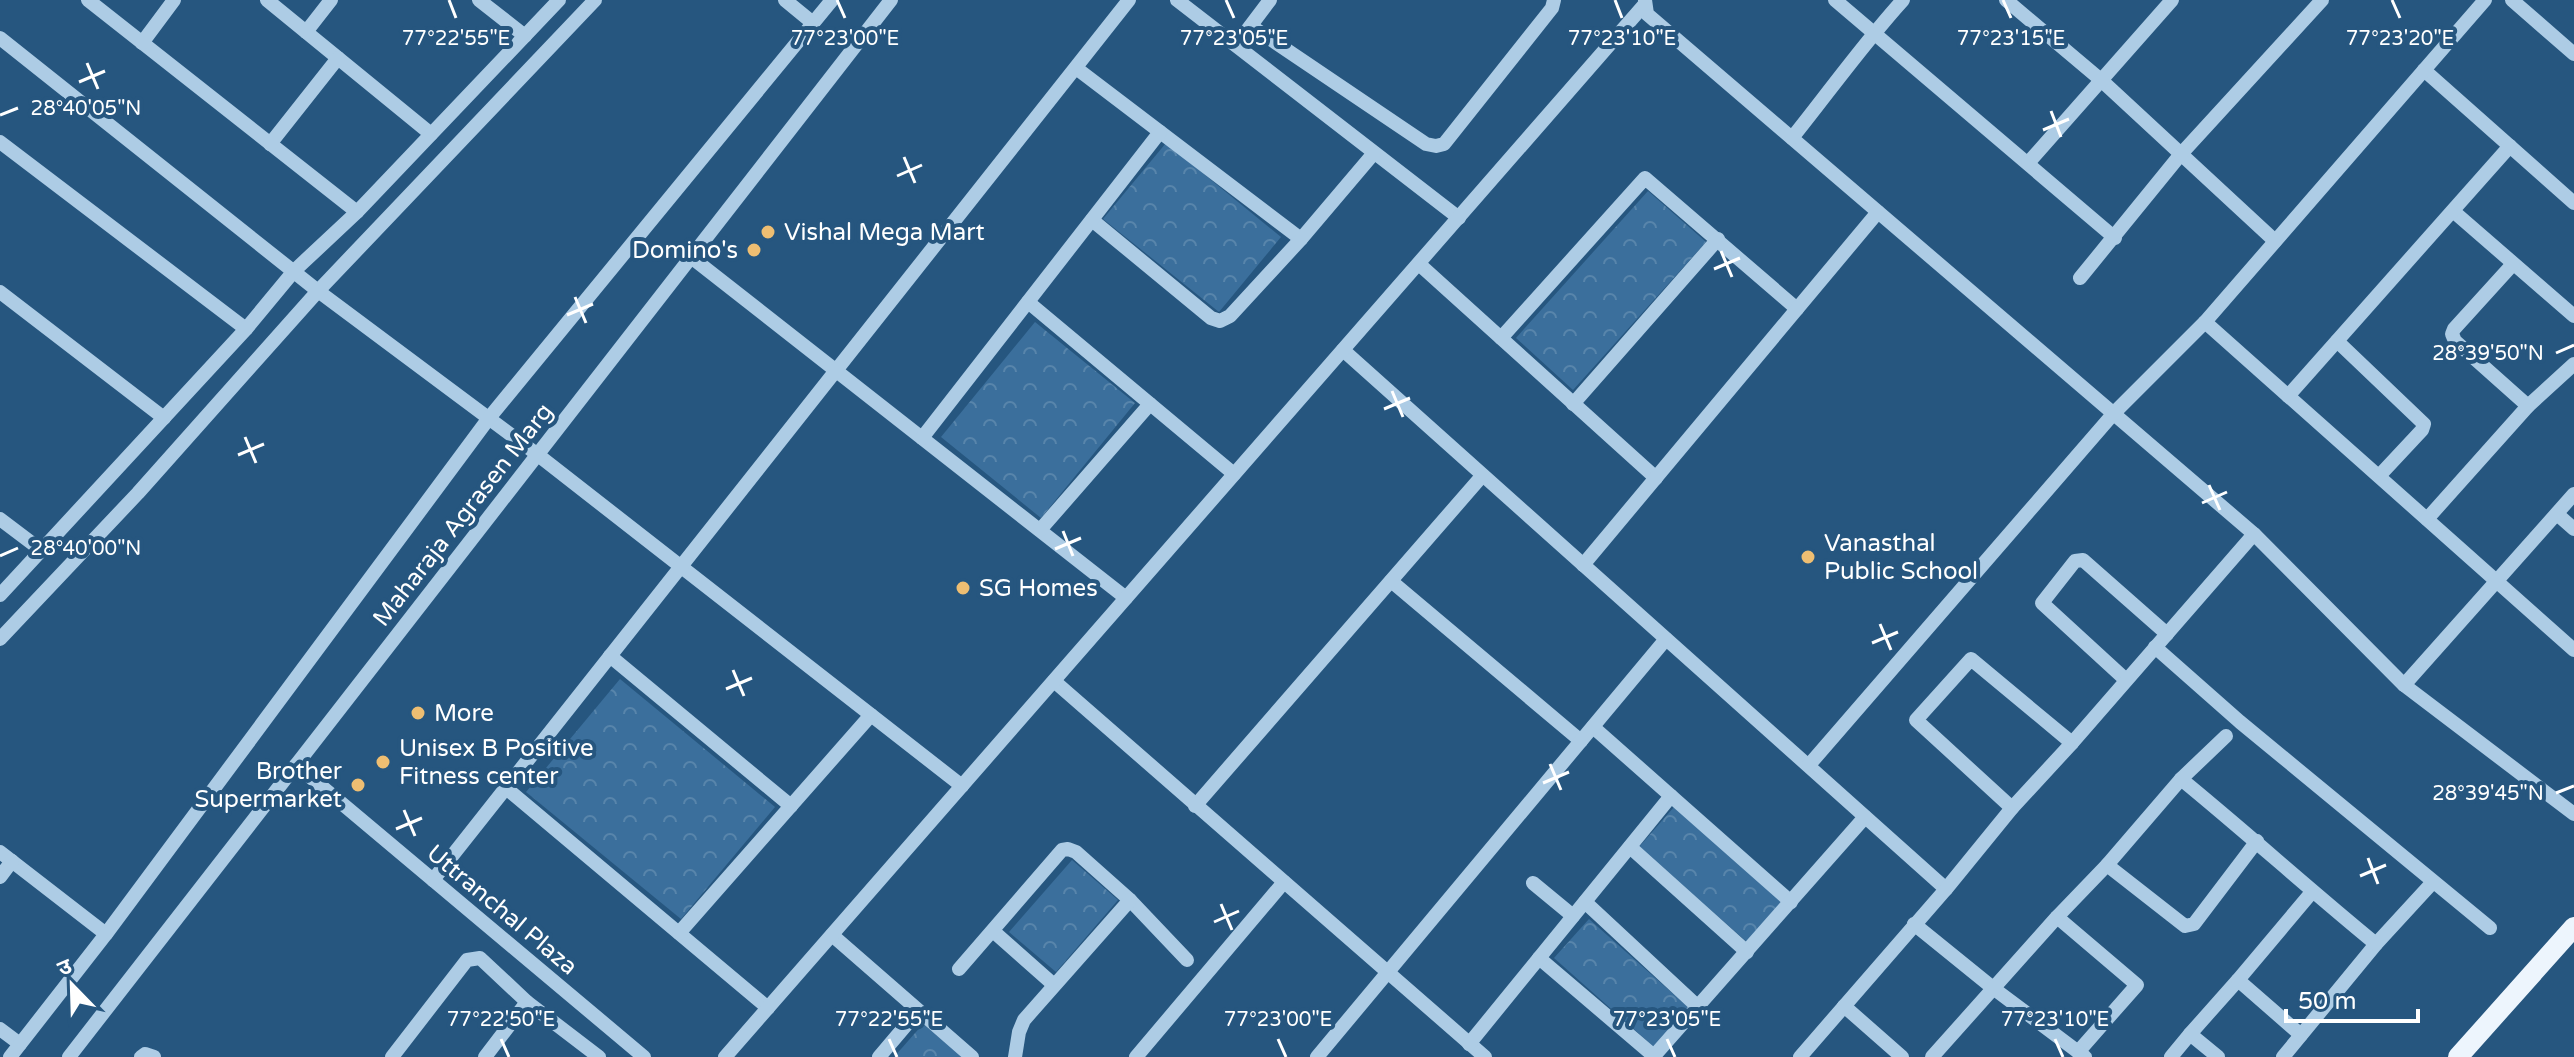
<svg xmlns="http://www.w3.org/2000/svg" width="2574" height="1057" viewBox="0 0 2574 1057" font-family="'Varela Round','Noto Sans Devanagari',sans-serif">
	<defs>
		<pattern id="forest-crowns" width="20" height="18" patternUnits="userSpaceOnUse" patternTransform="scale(2)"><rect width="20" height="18" fill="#3b6f9c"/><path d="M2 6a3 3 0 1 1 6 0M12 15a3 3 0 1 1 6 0" fill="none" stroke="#5885ab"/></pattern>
	</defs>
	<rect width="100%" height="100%" fill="#26567f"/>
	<!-- forest -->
	<g fill="url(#forest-crowns)">
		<polygon points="1166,143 1281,237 1219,312 1103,219"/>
		<polygon points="1648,191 1706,242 1573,390 1516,338"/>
		<polygon points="1035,322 1135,403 1041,518 941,437"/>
		<polygon points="620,679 775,807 681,919 526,792"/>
		<polygon points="1674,807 1782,902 1747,942 1639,847"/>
		<polygon points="1072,860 1118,900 1056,972 1009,932"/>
		<polygon points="1589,919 1688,1007 1654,1047 1554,958"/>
		<polygon points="923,1024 963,1057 894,1057"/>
	</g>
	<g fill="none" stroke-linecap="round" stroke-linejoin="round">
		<!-- minor -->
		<g stroke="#adcce5" stroke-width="14">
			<polyline points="88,0 357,212"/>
			<polyline points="267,0 431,134"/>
			<polyline points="479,0 525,36"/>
			<polyline points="785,0 813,23"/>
			<polyline points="1177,0 1459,218"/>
			<polyline points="1645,0 1647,14 2254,534 2404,685 2574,814"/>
			<polyline points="1835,0 2115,238"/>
			<polyline points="2006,0 2101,80 2275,241"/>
			<polyline points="2512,0 2574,54"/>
			<polyline points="1251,26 1426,144 1436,146 1444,144 1552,8 1554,0"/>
			<polyline points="306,32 331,0"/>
			<polyline points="0,38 318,291 538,455 962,786"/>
			<polyline points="142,43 174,0"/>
			<polyline points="1236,45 1270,0"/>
			<polyline points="1076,68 1301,239"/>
			<polyline points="2424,70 2574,203"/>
			<path d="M1792,138C1829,92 1863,44 1903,0"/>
			<polyline points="0,142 246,329"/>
			<polyline points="270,144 338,58"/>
			<polyline points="2028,163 2172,0"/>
			<polyline points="2453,211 2574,316"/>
			<polyline points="1092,220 1211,318 1220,321 1230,316 1301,239 1374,153"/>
			<polyline points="691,257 1126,598"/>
			<polyline points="1419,264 1656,478"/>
			<polyline points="2513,264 2454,329 2452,334 2455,341 2528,406"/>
			<polyline points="2080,278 2181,154 2322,0"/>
			<polyline points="0,292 164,418"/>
			<polyline points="1028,302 1234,474"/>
			<polyline points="2205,322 2574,650"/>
			<polyline points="1501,338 1645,178 1797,309"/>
			<polyline points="2337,341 2424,424 2422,430 2379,476"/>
			<polyline points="1343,350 1946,889"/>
			<polyline points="2288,396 2510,146"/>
			<polyline points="1573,404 1718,239"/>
			<polyline points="922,438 1160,132"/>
			<polyline points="2557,514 2574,529"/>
			<polyline points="0,519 41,550"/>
			<polyline points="2427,519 2528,406 2574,364"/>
			<polyline points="1040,530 1150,404"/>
			<polyline points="1583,565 1878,212"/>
			<polyline points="1391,581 1581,741"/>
			<polyline points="0,595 246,329 294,271 357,212 559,0"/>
			<polyline points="0,639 138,493 318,291 595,0"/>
			<polyline points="2155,647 2240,722 2490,928"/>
			<polyline points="610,656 791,806"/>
			<polyline points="2126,680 2042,603 2075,561 2083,560 2167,634"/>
			<polyline points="1054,681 1485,1057"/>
			<polyline points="2404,685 2574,494"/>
			<polyline points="1593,727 1791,902"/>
			<polyline points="296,765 644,1057"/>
			<polyline points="1809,765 2114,413 2205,322 2485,0"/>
			<path d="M2181,779C2247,833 2310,890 2376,944L2283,1057"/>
			<polyline points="506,788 768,1008"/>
			<polyline points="1195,806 1482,476"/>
			<polyline points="2012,808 1916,720 1971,659 2072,743"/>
			<polyline points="1630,847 1747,952"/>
			<polyline points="0,852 106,934"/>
			<polyline points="2107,865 2185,926 2194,924 2257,841"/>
			<polyline points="0,877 12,861"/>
			<polyline points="433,880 1129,0"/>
			<polyline points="1533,883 1573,916"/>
			<polyline points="1585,902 1698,1007"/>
			<polyline points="2057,917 2137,985 2078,1052"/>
			<polyline points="1914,924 1993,988 2085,1057"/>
			<polyline points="993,931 1054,985"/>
			<polyline points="679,933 871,715"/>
			<polyline points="832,935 972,1057"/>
			<polyline points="2376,944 2433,882"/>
			<polyline points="1539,958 1654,1056 1865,817"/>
			<polyline points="959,969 1062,850 1068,849 1076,852 1130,900 1187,960"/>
			<polyline points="1844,1006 1902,1057"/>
			<polyline points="0,1029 20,1044"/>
			<polyline points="2190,1034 2238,980"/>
			<polyline points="2301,1035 2238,980 2312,892"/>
			<polyline points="1469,1044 1671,796"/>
			<polyline points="10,1057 106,934 489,418 832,0"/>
			<polyline points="69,1057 891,0"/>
			<polyline points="141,1057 145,1054 154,1057"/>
			<polyline points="392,1057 467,960 480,958 527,1002 599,1057"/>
			<polyline points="485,1057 527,1002"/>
			<polyline points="725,1057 1645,4"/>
			<polyline points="879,1057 918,1011"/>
			<polyline points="1015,1057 1019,1032 1024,1020 1130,900"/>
			<polyline points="1136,1057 1284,882"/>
			<polyline points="1317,1057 1666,639"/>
			<polyline points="1800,1057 1946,889 2012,808 2072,743 2254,534"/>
			<polyline points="1932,1057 2057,917 2107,865 2181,779 2226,736"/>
			<polyline points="2171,1057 2190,1034 2218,1057"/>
		</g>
		<!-- major -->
		<polyline stroke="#edf5fd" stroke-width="20" points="2458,1057 2574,927"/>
	</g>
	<!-- ticks -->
	<path fill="none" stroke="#fff" stroke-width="3" d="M449,0L456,18M837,0L845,18M1226,0L1234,18M1615,0L1622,18M2003,0L2011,18M2392,0L2400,18M87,63L98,89M79,82L105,71M2051,111L2061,137M0,115L18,108M2043,130L2069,119M904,157L915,183M897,176L922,165M1721,251L1732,277M1714,269L1740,258M575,297L586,323M567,315L593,304M2556,353L2574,345M1392,391L1403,417M1384,409L1410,398M245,437L256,463M238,455L264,444M2209,485L2220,510M2202,503L2227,492M1063,531L1073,556M1055,549L1081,538M0,556L18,548M1880,624L1891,650M1872,643L1898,632M733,670L744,696M726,689L752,678M1550,764L1561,790M1543,783L1569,772M2556,793L2574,786M404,810L415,836M396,829L422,818M2368,858L2378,884M2360,876L2386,865M1221,904L1232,930M1214,922L1239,911M501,1039L509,1057M889,1039L897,1057M1278,1039L1286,1057M1667,1039L1675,1057M2055,1039L2063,1057"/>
	<!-- markers -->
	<g fill="#eebe72" stroke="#26567f" stroke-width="3">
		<circle cx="768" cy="232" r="8"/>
		<circle cx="754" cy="250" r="8"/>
		<circle cx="1808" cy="557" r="8"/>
		<circle cx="963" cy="588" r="8"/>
		<circle cx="418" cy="713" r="8"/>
		<circle cx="383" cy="762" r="8"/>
		<circle cx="358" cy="785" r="8"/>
	</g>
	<g text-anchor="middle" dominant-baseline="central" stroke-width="8" stroke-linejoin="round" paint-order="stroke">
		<!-- poi labels -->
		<g font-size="24" fill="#fff" stroke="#26567f" text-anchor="start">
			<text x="784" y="232">Vishal Mega Mart</text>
			<text x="738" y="250" text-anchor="end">Domino's</text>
			<text x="1824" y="543">Vanasthal<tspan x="1824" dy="28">Public School</tspan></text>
			<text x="979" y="588">SG Homes</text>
			<text x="434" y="713">More</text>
			<text x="399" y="748">Unisex B Positive<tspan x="399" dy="28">Fitness center</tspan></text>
			<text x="342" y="771" text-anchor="end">Brother<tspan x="342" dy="28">Supermarket</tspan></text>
		</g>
		<!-- street labels -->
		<g font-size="24" fill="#fff" stroke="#26567f">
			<text transform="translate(463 515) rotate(-52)">Maharaja Agrasen Marg</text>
			<text transform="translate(502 910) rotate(40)">Uttranchal Plaza</text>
		</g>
	</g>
	<g font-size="20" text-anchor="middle" fill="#fff" stroke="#26567f" stroke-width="8" stroke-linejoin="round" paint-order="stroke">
		<text x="456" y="45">77°22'55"E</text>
		<text x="845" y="45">77°23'00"E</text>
		<text x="1234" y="45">77°23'05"E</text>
		<text x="1622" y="45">77°23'10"E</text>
		<text x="2011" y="45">77°23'15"E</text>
		<text x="2400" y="45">77°23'20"E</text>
		<text x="86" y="115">28°40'05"N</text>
		<text x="2488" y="360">28°39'50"N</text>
		<text x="86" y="555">28°40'00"N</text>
		<text x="2488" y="800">28°39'45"N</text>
		<text x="501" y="1026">77°22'50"E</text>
		<text x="889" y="1026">77°22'55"E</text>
		<text x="1278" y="1026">77°23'00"E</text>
		<text x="1667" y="1026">77°23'05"E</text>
		<text x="2055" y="1026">77°23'10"E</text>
	</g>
	<!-- north arrow -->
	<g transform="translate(72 985) rotate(337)" stroke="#26567f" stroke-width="6" paint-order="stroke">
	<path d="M0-6L14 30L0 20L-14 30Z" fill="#ffffff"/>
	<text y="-12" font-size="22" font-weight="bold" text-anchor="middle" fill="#ffffff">उ</text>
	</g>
	<!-- scale -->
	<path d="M2286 1009v12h132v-12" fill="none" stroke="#ffffff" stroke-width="4"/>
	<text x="2298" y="1009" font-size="24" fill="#ffffff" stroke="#26567f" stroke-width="6" paint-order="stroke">50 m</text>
</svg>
